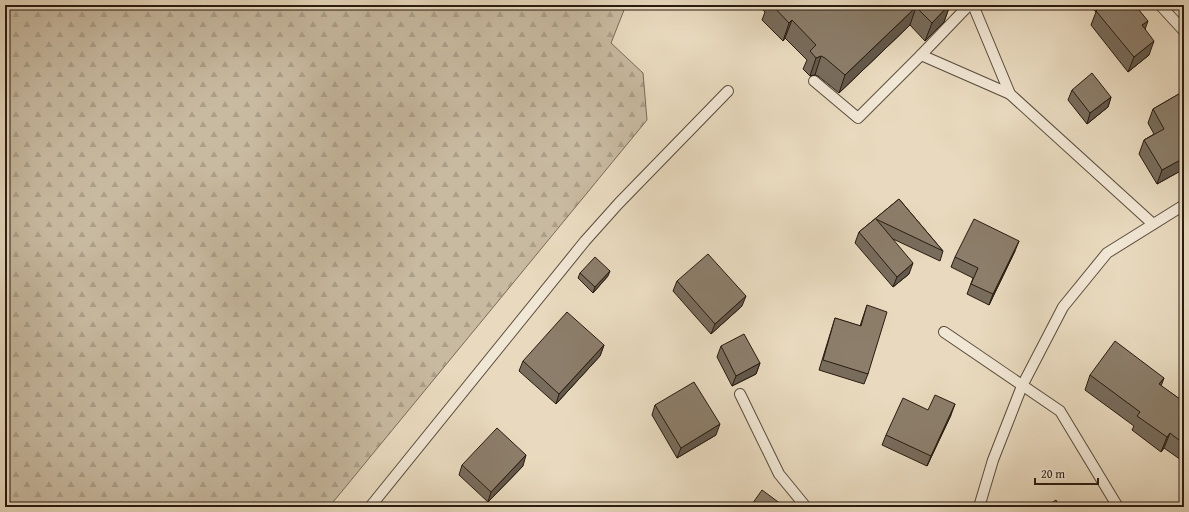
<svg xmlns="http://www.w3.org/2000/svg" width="1189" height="512" viewBox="0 0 1189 512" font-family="'Gentium Book Plus',serif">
	<defs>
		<pattern id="forest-firs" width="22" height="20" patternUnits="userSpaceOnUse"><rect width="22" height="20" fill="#c8baa1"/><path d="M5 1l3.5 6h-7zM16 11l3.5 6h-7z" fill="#ac9f8a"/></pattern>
	</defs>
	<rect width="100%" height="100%" fill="#e9dabf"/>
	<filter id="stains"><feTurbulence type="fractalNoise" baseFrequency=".005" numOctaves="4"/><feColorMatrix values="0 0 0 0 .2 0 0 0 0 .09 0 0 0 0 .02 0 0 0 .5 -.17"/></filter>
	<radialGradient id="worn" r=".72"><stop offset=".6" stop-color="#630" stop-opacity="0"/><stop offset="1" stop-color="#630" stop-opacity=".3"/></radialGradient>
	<!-- forest -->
	<polygon fill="url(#forest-firs)" stroke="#786a58" points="5,5 626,5 611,43 643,73 647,120 329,507 5,507"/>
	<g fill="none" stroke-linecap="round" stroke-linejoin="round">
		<!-- service casing -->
		<g stroke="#584b3c" stroke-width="12">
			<g id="service">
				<polyline points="969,5 921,55 1010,94"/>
				<polyline points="973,5 1010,94 1153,224"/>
				<polyline points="1160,5 1184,31"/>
				<polyline points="814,81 858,118 921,55"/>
				<polyline points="944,332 1060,411 1118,507"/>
				<polyline points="740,394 779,474 806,507"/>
				<polyline points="370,507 585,241 619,203 728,91"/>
				<polyline points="979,507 993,460 1022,386 1063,307 1107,253 1184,205"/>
			</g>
		</g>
		<!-- service -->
		<use href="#service" stroke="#f1e7d5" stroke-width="10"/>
	</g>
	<!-- wall -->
	<g fill="#786c5c" stroke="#281b10">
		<polygon points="765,5 950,5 944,22 925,41 910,25 839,93 818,76 815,75 810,76 803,69 807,60 785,38 783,41 762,20 765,12 763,10"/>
		<polygon points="1094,5 1135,5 1145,29 1149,55 1128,72 1091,25 1096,12 1093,9"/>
		<polygon points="1072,90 1111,97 1108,107 1087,124 1068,100"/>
		<polygon points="1184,91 1184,169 1157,184 1139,154 1144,140 1154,134 1148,123 1153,109"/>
		<polygon points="899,199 943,251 940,261 893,239 909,274 893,287 855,243 859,232"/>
		<polygon points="1015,251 989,305 967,294 973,278 951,267 955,257"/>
		<polygon points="580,273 608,276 593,293 578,278"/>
		<polygon points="677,281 742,306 711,334 673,291"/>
		<polygon points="867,305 868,374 864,384 819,370 835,318 860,326"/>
		<polygon points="604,345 600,356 556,404 519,371 523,361"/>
		<polygon points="721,346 760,363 756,374 732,386 717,357"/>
		<polygon points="1090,375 1161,386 1184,402 1184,462 1164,448 1161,452 1132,430 1134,426 1085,390"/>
		<polygon points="655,405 716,435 677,458 652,415"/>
		<polygon points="928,410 951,415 927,466 882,445 886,435"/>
		<polygon points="462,465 523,466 488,502 459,475"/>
	</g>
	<!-- shaded-wall -->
	<g fill="#62584b" stroke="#281b10">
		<polygon points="949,5 950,5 944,22 925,41 932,23"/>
		<polygon points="916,7 910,25 839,93 845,75"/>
		<polygon points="792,20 785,38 783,41 789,23"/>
		<polygon points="1148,21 1143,35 1142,25"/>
		<polygon points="1154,41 1149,55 1128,72 1134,57"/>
		<polygon points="821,56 815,75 810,76 816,58"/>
		<polygon points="1111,97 1108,107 1087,124 1090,113"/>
		<polygon points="1184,158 1184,169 1157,184 1162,170"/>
		<polygon points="1019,241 1015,251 989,305 993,294"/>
		<polygon points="913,263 909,274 893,287 897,277"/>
		<polygon points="610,271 608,276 593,293 595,287"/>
		<polygon points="746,296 742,306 711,334 715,324"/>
		<polygon points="604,345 600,356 556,404 559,394"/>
		<polygon points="760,363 756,374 732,386 736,376"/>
		<polygon points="1164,378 1159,392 1159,384"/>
		<polygon points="955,404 951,415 927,466 931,456"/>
		<polygon points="720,424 716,435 677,458 681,448"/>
		<polygon points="1170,433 1164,448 1161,452 1167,437"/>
		<polygon points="526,455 523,466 488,502 491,492"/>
	</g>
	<!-- building -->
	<g fill="#8c7e6b" stroke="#281b10">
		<polygon points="772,5 949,5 932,23 916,7 845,75 825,58 821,56 816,58 810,51 816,45 792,20 789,23"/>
		<polygon points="1103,5 1135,5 1148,21 1142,25 1154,41 1134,57 1096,11"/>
		<polygon points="1092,73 1111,97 1090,113 1072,90"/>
		<polygon points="1184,91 1184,158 1162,170 1144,140 1164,129 1153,109"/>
		<polygon points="899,199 943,251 876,219 913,263 897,277 859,232"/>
		<polygon points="974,219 1019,241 993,294 971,284 978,268 955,257"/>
		<polygon points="708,254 746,296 715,324 677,281"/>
		<polygon points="595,257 610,271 595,287 580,273"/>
		<polygon points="867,305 887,312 868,374 823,360 835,318 861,326"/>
		<polygon points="567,312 604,345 559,394 523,361"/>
		<polygon points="744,334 760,363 736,376 721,346"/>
		<polygon points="1115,341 1164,378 1159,384 1184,402 1184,444 1170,433 1167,437 1137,416 1140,412 1090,375"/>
		<polygon points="694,382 720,424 681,448 655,405"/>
		<polygon points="935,395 955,404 931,456 886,435 903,398 928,410"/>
		<polygon points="497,428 526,455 491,492 462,465"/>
		<polygon points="762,490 785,507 750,507"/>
		<polygon points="1056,500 1060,507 1045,507"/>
	</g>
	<!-- margin -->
	<rect width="1189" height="512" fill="none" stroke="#e9dabf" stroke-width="20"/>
	<rect x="6" y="6" width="1177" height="500" fill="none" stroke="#281b10" stroke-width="2"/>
	<rect x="10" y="10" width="1169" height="492" fill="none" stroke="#281b10"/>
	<!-- scale -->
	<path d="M1035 478v6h63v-6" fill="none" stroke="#281b10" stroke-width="2"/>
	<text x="1041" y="478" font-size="12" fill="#281b10" stroke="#f1e7d5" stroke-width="3" paint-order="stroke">20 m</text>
	<rect width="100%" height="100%" filter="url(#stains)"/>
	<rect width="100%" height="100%" fill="url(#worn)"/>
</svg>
